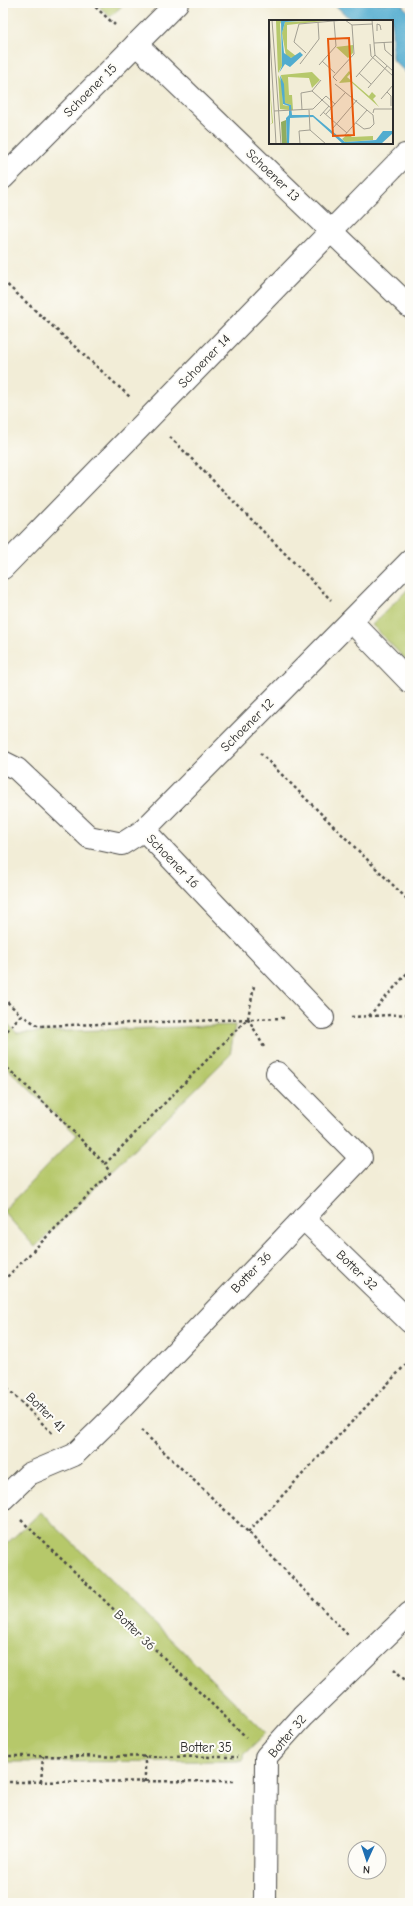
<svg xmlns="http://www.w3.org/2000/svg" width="413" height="1906" viewBox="0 0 413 1906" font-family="'Comic Neue',sans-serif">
	<rect width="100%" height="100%" fill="#fdfcf7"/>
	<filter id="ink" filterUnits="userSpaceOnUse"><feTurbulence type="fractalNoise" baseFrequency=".025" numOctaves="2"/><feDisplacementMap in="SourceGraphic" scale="8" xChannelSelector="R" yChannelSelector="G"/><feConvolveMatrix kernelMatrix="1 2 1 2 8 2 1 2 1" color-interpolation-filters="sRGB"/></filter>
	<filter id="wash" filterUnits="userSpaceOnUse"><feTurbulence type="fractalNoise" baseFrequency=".012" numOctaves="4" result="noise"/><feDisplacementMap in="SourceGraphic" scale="16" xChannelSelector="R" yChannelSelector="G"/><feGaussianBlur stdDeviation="0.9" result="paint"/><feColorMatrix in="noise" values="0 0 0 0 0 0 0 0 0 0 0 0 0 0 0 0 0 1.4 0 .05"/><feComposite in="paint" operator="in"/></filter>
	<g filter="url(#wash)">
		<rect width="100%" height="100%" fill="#f2edd7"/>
		<!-- green -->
		<g fill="#b6c86b" stroke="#707a4b">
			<polygon points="96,3 125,3 110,17"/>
			<polygon points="410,587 410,664 372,625"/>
			<polygon points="3,1019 17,1033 235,1025 230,1055 35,1247 3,1211 77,1135 3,1064"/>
			<polygon points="41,1512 266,1733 243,1755 243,1761 3,1762 3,1547"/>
		</g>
		<!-- water -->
		<polygon fill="#51accf" stroke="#3e6c7d" points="333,3 400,3 410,13 410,77 392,59 392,21 352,21"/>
	</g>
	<g filter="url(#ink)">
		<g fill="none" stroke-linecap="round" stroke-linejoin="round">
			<!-- street casing -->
			<g stroke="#494845" stroke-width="24">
				<g id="street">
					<polyline points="136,44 410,307"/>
					<polyline points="3,178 177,3"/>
					<polyline points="3,568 405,155"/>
					<polyline points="351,621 410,682"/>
					<polyline points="3,762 17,769 89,837 122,844 144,830 323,1018"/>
					<polyline points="144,830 410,561"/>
					<polyline points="303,1218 410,1322"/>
					<polyline points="3,1499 29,1474 74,1455 120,1410 361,1158 277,1073"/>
					<polyline points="265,1903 266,1757 303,1716 410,1613"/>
				</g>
			</g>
			<!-- path -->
			<g stroke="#494845" stroke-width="2.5" stroke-dasharray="3 3" stroke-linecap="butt">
				<polyline points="91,3 115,25"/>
				<polyline points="3,281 130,397"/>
				<polyline points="170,437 331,600"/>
				<polyline points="260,753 410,902"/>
				<polyline points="3,998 21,1015 39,1026 284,1018"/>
				<polyline points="369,1016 410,970"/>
				<polyline points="351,1017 410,1014"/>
				<polyline points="248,1018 265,1049"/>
				<polyline points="3,1035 21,1015"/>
				<polyline points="3,1064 57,1115 105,1164"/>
				<polyline points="3,1281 110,1173 105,1164 248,1018 254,986"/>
				<polyline points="3,1384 52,1433"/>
				<polyline points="141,1430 248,1532 348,1635"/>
				<polyline points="21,1520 246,1737"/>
				<polyline points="248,1532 410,1360"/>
				<polyline points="394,1669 410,1685"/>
				<polyline points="3,1756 238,1757"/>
				<polyline points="3,1782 237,1781"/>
				<polyline points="41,1782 43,1756"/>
				<polyline points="145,1782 145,1756"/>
			</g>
			<!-- street -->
			<use href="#street" stroke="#fff" stroke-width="22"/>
		</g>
	</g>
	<g text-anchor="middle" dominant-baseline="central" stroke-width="4" stroke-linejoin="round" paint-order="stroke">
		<!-- street labels -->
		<g font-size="13" fill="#2b2b2b" stroke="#fdfcf7">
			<text transform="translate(90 90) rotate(-45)">Schoener 15</text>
			<text transform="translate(273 175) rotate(44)">Schoener 13</text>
			<text transform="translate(204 361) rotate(-46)">Schoener 14</text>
			<text transform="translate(247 725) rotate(-45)">Schoener 12</text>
			<text transform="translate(173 861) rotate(46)">Schoener 16</text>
			<text transform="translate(357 1270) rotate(44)">Botter 32</text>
			<text transform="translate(251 1272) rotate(-46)">Botter 36</text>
			<text transform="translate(46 1412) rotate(45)">Botter 41</text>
			<text transform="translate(135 1630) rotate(44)">Botter 36</text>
			<text transform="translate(287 1736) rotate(-50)">Botter 32</text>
			<text x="206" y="1747">Botter 35</text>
		</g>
	</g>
	<!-- overview -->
	<g transform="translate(269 20)">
		<rect width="124" height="124" fill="#f2edd7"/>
		<path d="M13,0L11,4L13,46L9,53L7,1ZM64,0L18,5V29L27,36L22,38L17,36L13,13L16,2ZM84,25V33L79,38L67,27ZM80,51L82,53L78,57L100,76L103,72L107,76L104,79L110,87L82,62L70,63ZM43,52L51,60L43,68L40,58L19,57L20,75H23L24,90H22V85L16,83L12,55ZM9,55L13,63L14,85L20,86V90L11,89ZM0,56L4,103L0,105L3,103ZM79,114L83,117L104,116V120L76,122L73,119Z" fill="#b6c86b"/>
		<path d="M17,100L18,124H13L12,102Z" fill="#90ac5f"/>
		<path d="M44,0L16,2L13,13L15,33L22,38L31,32L34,35L21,47L16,44L10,53L13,46L12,1ZM11,55L15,64L16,83L22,85L23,95H44L76,122L107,120L114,111H124V113L112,124H74L44,97L21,98L20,124H18L17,98L20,95V86L14,84Z" fill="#51accf"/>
		<path fill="none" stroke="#a29f92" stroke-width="1" d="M0,0L7,124M3,0L12,124M108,11V4L111,5L112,10M115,22L116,30L124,37M105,23L124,22M101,24L102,36L124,56M37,33L25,22L30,4L76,0L83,5L103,4M106,35L124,51M53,41L66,53M31,44L50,19L49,2M50,45L67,26L65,1M90,53L102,64M87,57L106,35L103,0M68,61L64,57L85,34L83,5M66,64L104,95L105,104L101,108L95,109L87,103M99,68L118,46M43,71L52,60M118,72L122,76V86M112,79L124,65M33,90L32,73L43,71L62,88M40,90L41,110L57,124M5,91L44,89L57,76L66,84M54,92L78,113M104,93L105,89H124M57,94L76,73M51,96L60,86M64,108L88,80M75,116L98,90M31,124L30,111L41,110"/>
		<path fill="#e8590c" fill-opacity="0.15" stroke="#e8590c" stroke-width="2" d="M80,18L85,115L64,116L59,19Z"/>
		<rect width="124" height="124" fill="none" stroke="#2b2b2b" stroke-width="2"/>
	</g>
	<!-- margin -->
	<rect width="413" height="1906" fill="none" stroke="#fdfcf7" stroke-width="16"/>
	<!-- north arrow -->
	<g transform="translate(367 1860) rotate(183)"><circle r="19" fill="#fdfcf7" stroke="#a9a8a5"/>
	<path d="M0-3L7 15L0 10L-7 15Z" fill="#1f6fb2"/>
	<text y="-6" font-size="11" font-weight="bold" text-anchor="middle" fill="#2b2b2b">N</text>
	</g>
</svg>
